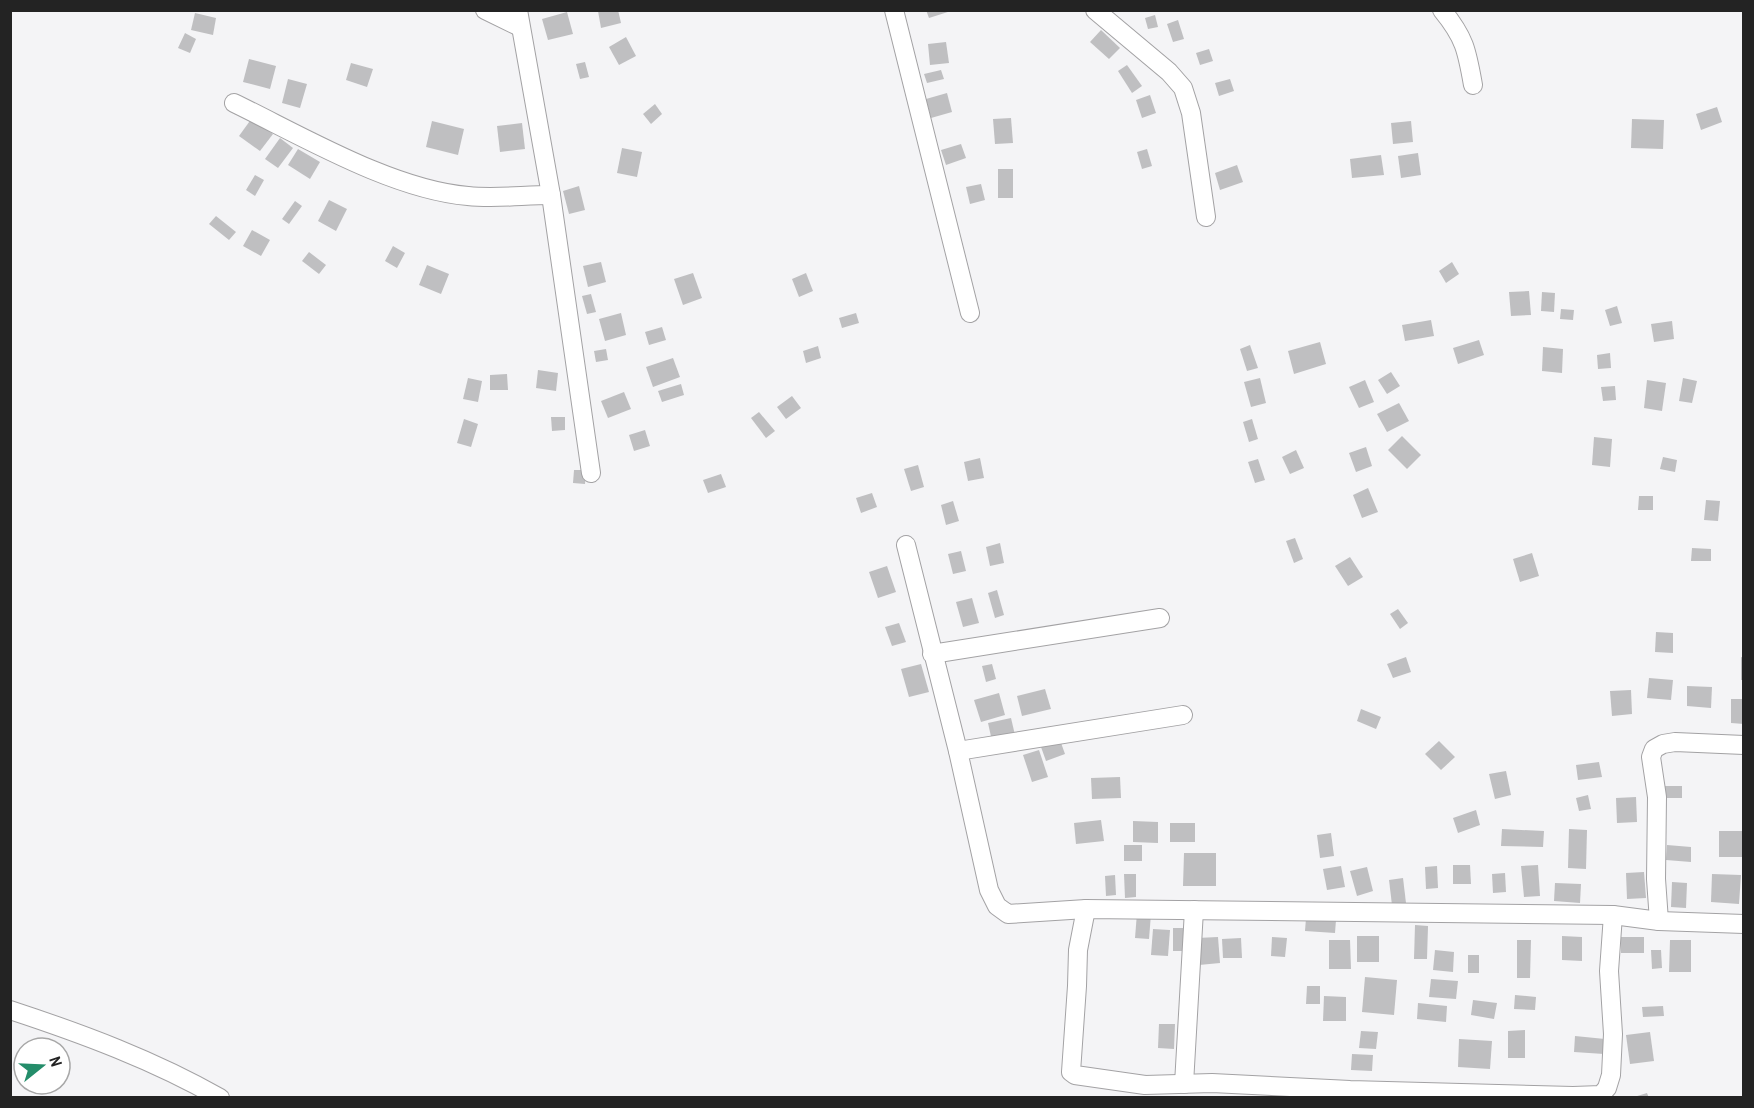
<svg xmlns="http://www.w3.org/2000/svg" width="1754" height="1108" viewBox="0 0 1754 1108" font-family="'Archivo Narrow',sans-serif">
	<rect width="100%" height="100%" fill="#f4f4f6"/>
	<!-- building -->
	<g fill="#bfbfc1">
		<polygon points="618,10 621,23 601,28 598,11"/>
		<polygon points="926,10 951,10 951,11 929,18"/>
		<polygon points="567,12 573,34 548,40 542,19"/>
		<polygon points="195,13 216,18 213,35 191,30"/>
		<polygon points="1155,15 1158,27 1148,29 1145,18"/>
		<polygon points="1178,20 1184,39 1173,42 1167,24"/>
		<polygon points="1101,30 1120,48 1109,59 1090,42"/>
		<polygon points="185,33 196,39 190,53 178,48"/>
		<polygon points="626,37 636,56 619,65 609,47"/>
		<polygon points="946,42 949,63 930,65 928,44"/>
		<polygon points="1209,49 1213,61 1200,65 1196,53"/>
		<polygon points="249,59 276,66 270,89 243,82"/>
		<polygon points="585,62 589,77 580,79 576,64"/>
		<polygon points="351,63 373,69 367,87 346,80"/>
		<polygon points="1127,65 1142,86 1132,93 1118,71"/>
		<polygon points="941,70 944,79 927,83 924,74"/>
		<polygon points="288,79 307,84 300,108 282,103"/>
		<polygon points="1230,79 1234,91 1219,96 1215,83"/>
		<polygon points="947,93 952,112 931,118 926,99"/>
		<polygon points="1150,95 1156,113 1142,118 1136,100"/>
		<polygon points="655,104 662,114 651,124 643,114"/>
		<polygon points="1717,107 1722,122 1701,130 1696,114"/>
		<polygon points="252,118 273,134 260,151 239,136"/>
		<polygon points="1011,118 1013,143 995,144 993,119"/>
		<polygon points="1632,119 1664,120 1663,149 1631,148"/>
		<polygon points="432,121 464,129 458,155 426,147"/>
		<polygon points="1411,121 1413,142 1393,144 1391,123"/>
		<polygon points="522,123 525,149 500,152 497,126"/>
		<polygon points="280,138 293,148 278,168 265,159"/>
		<polygon points="961,144 966,158 946,165 941,150"/>
		<polygon points="622,148 642,152 637,177 617,173"/>
		<polygon points="298,149 320,162 310,179 288,165"/>
		<polygon points="1147,149 1152,166 1142,169 1137,152"/>
		<polygon points="1418,153 1421,175 1401,178 1398,156"/>
		<polygon points="1381,155 1384,175 1352,178 1350,159"/>
		<polygon points="1237,165 1243,182 1220,190 1215,173"/>
		<rect x="998" y="169" width="15" height="29"/>
		<polygon points="255,175 264,180 255,196 246,190"/>
		<polygon points="981,184 985,200 970,204 966,187"/>
		<polygon points="579,186 585,210 569,214 563,191"/>
		<polygon points="329,200 347,209 336,231 318,221"/>
		<polygon points="295,201 302,206 289,224 282,219"/>
		<polygon points="216,216 236,232 229,240 209,224"/>
		<polygon points="252,230 270,240 261,256 243,246"/>
		<polygon points="393,246 405,253 397,268 385,261"/>
		<polygon points="309,252 326,265 319,274 302,261"/>
		<polygon points="601,262 606,282 588,287 583,266"/>
		<polygon points="1452,262 1459,274 1446,283 1439,271"/>
		<polygon points="427,265 449,274 441,294 419,285"/>
		<polygon points="693,273 702,298 683,305 674,279"/>
		<polygon points="806,273 813,291 799,297 792,279"/>
		<polygon points="1529,291 1531,315 1511,316 1509,292"/>
		<polygon points="1542,292 1555,293 1554,312 1541,311"/>
		<polygon points="591,294 596,312 587,314 582,296"/>
		<polygon points="1617,306 1622,323 1610,326 1605,310"/>
		<polygon points="1561,309 1574,310 1573,320 1560,319"/>
		<polygon points="621,313 626,335 605,341 599,319"/>
		<polygon points="856,313 859,323 842,328 839,318"/>
		<polygon points="1431,320 1434,336 1405,341 1402,325"/>
		<polygon points="1672,321 1674,339 1654,342 1651,324"/>
		<polygon points="662,327 666,340 649,345 645,332"/>
		<polygon points="1479,340 1484,355 1458,364 1453,348"/>
		<polygon points="1320,342 1326,364 1294,374 1288,351"/>
		<polygon points="1250,345 1258,368 1247,371 1240,349"/>
		<polygon points="818,346 821,358 806,363 803,351"/>
		<polygon points="1543,347 1563,349 1562,373 1542,371"/>
		<polygon points="606,349 608,360 596,362 594,351"/>
		<polygon points="1610,353 1611,368 1598,369 1597,355"/>
		<polygon points="673,358 680,377 653,387 646,367"/>
		<polygon points="538,370 558,373 556,391 536,388"/>
		<polygon points="1391,372 1400,386 1387,394 1378,380"/>
		<polygon points="507,374 508,390 490,390 490,375"/>
		<polygon points="468,378 482,381 478,402 463,399"/>
		<polygon points="1260,378 1266,403 1251,407 1244,382"/>
		<polygon points="1683,378 1697,381 1692,403 1679,401"/>
		<polygon points="1365,380 1374,402 1359,408 1349,387"/>
		<polygon points="1647,380 1666,383 1662,411 1644,408"/>
		<polygon points="681,384 684,395 662,402 658,391"/>
		<polygon points="1615,386 1616,400 1603,401 1601,387"/>
		<polygon points="624,392 631,409 608,418 601,401"/>
		<polygon points="792,396 801,408 786,419 777,407"/>
		<polygon points="1399,403 1409,421 1387,432 1377,414"/>
		<polygon points="759,412 775,431 766,438 751,418"/>
		<polygon points="551,417 565,417 565,430 552,431"/>
		<polygon points="464,419 478,424 471,447 457,443"/>
		<polygon points="1252,419 1258,439 1249,442 1243,422"/>
		<polygon points="645,430 650,446 634,451 629,435"/>
		<polygon points="1402,436 1421,455 1407,469 1388,450"/>
		<polygon points="1594,437 1612,439 1610,467 1592,465"/>
		<polygon points="1366,447 1372,466 1356,472 1349,453"/>
		<polygon points="1296,450 1304,468 1290,474 1282,457"/>
		<polygon points="1663,457 1677,460 1675,472 1660,469"/>
		<polygon points="980,458 984,478 968,481 964,462"/>
		<polygon points="1258,459 1265,480 1255,483 1248,462"/>
		<polygon points="918,465 924,487 911,491 904,469"/>
		<polygon points="574,470 586,470 585,484 573,483"/>
		<polygon points="721,474 726,487 708,493 703,480"/>
		<polygon points="1368,488 1378,512 1362,518 1353,495"/>
		<polygon points="872,493 877,507 861,513 856,498"/>
		<polygon points="1639,496 1653,496 1653,510 1638,510"/>
		<polygon points="1706,500 1720,501 1718,521 1704,520"/>
		<polygon points="953,501 959,521 946,525 941,505"/>
		<polygon points="1295,538 1303,559 1294,563 1286,541"/>
		<polygon points="1000,543 1004,563 990,566 986,547"/>
		<polygon points="1692,548 1711,549 1711,561 1691,561"/>
		<polygon points="961,551 966,571 953,574 948,554"/>
		<polygon points="1532,553 1539,576 1520,582 1513,559"/>
		<polygon points="1350,557 1363,577 1348,586 1335,566"/>
		<polygon points="887,566 896,592 878,598 869,572"/>
		<polygon points="997,590 1004,615 995,618 988,593"/>
		<polygon points="972,598 979,623 963,627 956,602"/>
		<polygon points="1398,609 1408,623 1400,629 1390,614"/>
		<polygon points="899,623 906,642 892,646 885,627"/>
		<polygon points="1656,632 1673,633 1673,653 1655,652"/>
		<polygon points="1406,657 1411,672 1393,678 1387,664"/>
		<polygon points="1741,657 1744,658 1744,680 1741,680"/>
		<polygon points="921,664 929,692 909,697 901,669"/>
		<polygon points="992,664 996,679 986,682 982,666"/>
		<polygon points="1649,678 1673,680 1671,700 1647,698"/>
		<polygon points="1687,686 1712,687 1711,708 1687,706"/>
		<polygon points="1045,689 1051,709 1022,716 1017,696"/>
		<polygon points="1631,690 1632,714 1612,716 1610,691"/>
		<polygon points="999,693 1005,715 981,722 974,700"/>
		<polygon points="1731,699 1744,699 1744,724 1731,723"/>
		<polygon points="1361,709 1381,717 1376,729 1357,721"/>
		<polygon points="1011,718 1015,735 992,741 988,723"/>
		<polygon points="1060,740 1065,754 1046,761 1041,747"/>
		<polygon points="1439,741 1455,757 1441,770 1425,754"/>
		<polygon points="1039,750 1048,777 1032,782 1023,755"/>
		<polygon points="1599,762 1602,777 1578,780 1576,765"/>
		<polygon points="1506,771 1511,795 1495,799 1489,774"/>
		<polygon points="1120,777 1121,798 1092,799 1091,778"/>
		<rect x="1665" y="786" width="17" height="12"/>
		<polygon points="1588,795 1591,809 1579,811 1576,798"/>
		<polygon points="1636,797 1637,822 1617,823 1616,798"/>
		<polygon points="1476,810 1480,825 1458,833 1453,818"/>
		<polygon points="1101,820 1104,841 1076,844 1074,823"/>
		<polygon points="1133,821 1158,822 1158,843 1133,842"/>
		<rect x="1170" y="823" width="25" height="19"/>
		<polygon points="1502,829 1544,831 1543,847 1501,846"/>
		<polygon points="1569,829 1587,830 1586,869 1568,868"/>
		<rect x="1719" y="831" width="25" height="26"/>
		<polygon points="1331,833 1334,856 1320,858 1317,835"/>
		<rect x="1124" y="845" width="18" height="16"/>
		<polygon points="1667,845 1691,847 1691,862 1666,860"/>
		<polygon points="1184,853 1216,853 1216,886 1183,886"/>
		<polygon points="1453,865 1470,865 1471,884 1453,884"/>
		<polygon points="1538,865 1540,896 1524,897 1521,866"/>
		<polygon points="1341,866 1345,887 1327,890 1323,869"/>
		<polygon points="1437,866 1438,888 1426,889 1425,867"/>
		<polygon points="1367,867 1373,891 1357,896 1350,871"/>
		<polygon points="1644,872 1646,898 1627,899 1626,873"/>
		<polygon points="1505,873 1506,892 1493,893 1492,874"/>
		<polygon points="1124,874 1136,874 1136,897 1125,898"/>
		<polygon points="1712,874 1741,875 1739,904 1711,902"/>
		<polygon points="1115,875 1116,895 1106,896 1105,876"/>
		<polygon points="1403,878 1406,903 1392,905 1389,880"/>
		<polygon points="1672,882 1687,883 1686,908 1671,907"/>
		<polygon points="1555,883 1581,884 1580,903 1554,901"/>
		<polygon points="1137,913 1151,914 1149,939 1135,938"/>
		<polygon points="1306,918 1336,920 1335,933 1305,931"/>
		<polygon points="1415,925 1428,926 1427,959 1414,959"/>
		<rect x="1173" y="928" width="12" height="23"/>
		<polygon points="1153,929 1170,930 1168,956 1151,955"/>
		<rect x="1357" y="936" width="22" height="26"/>
		<polygon points="1562,936 1582,937 1582,961 1562,960"/>
		<polygon points="1218,937 1220,963 1199,965 1197,938"/>
		<polygon points="1272,937 1287,938 1285,957 1271,956"/>
		<rect x="1621" y="937" width="23" height="16"/>
		<polygon points="1241,938 1242,958 1223,958 1222,939"/>
		<polygon points="1329,940 1350,940 1351,969 1329,969"/>
		<polygon points="1517,940 1531,940 1530,978 1517,978"/>
		<polygon points="1670,940 1691,940 1691,972 1669,972"/>
		<polygon points="1435,950 1454,952 1453,972 1433,970"/>
		<polygon points="1651,950 1661,950 1662,968 1652,969"/>
		<rect x="1468" y="955" width="11" height="18"/>
		<polygon points="1365,977 1397,980 1394,1015 1362,1012"/>
		<polygon points="1431,979 1458,981 1456,999 1429,997"/>
		<polygon points="1307,986 1320,986 1320,1004 1306,1004"/>
		<polygon points="1515,995 1536,997 1535,1010 1514,1009"/>
		<polygon points="1324,996 1346,997 1346,1021 1323,1021"/>
		<polygon points="1473,1000 1497,1003 1494,1019 1471,1015"/>
		<polygon points="1418,1003 1447,1006 1446,1022 1417,1019"/>
		<polygon points="1663,1006 1664,1016 1643,1017 1642,1007"/>
		<polygon points="1159,1024 1175,1024 1174,1049 1158,1048"/>
		<polygon points="1525,1030 1525,1058 1508,1058 1508,1031"/>
		<polygon points="1361,1031 1378,1032 1376,1049 1359,1048"/>
		<polygon points="1650,1032 1654,1061 1630,1064 1626,1035"/>
		<polygon points="1575,1036 1605,1039 1604,1054 1574,1052"/>
		<polygon points="1459,1039 1492,1041 1490,1069 1458,1067"/>
		<polygon points="1352,1054 1373,1055 1372,1071 1351,1070"/>
		<polygon points="1647,1093 1649,1098 1634,1098 1634,1097"/>
	</g>
	<g fill="none" stroke-linecap="round" stroke-linejoin="round">
		<!-- minor casing -->
		<g stroke="#a3a2a4" stroke-width="20">
			<g id="minor">
				<polyline points="485,10 520,27"/>
				<polyline points="518,10 551,195 591,473"/>
				<polyline points="894,10 970,313"/>
				<polyline points="1095,10 1169,72 1183,88 1191,113 1206,217"/>
				<path d="M1442,10C1465,38 1467,51 1473,85"/>
				<path d="M234,103C302,136 393,190 468,196C495,199 524,195 551,195"/>
				<polyline points="906,545 958,751 989,890 997,906 1008,914 1086,909 1613,915 1659,921 1744,924"/>
				<polyline points="932,654 1160,618"/>
				<polyline points="958,751 1183,715"/>
				<polyline points="1086,909 1078,950 1077,986 1071,1072 1075,1075 1145,1085 1212,1083 1350,1090 1573,1096 1601,1095 1607,1088 1611,1075 1613,1034 1609,971 1613,915"/>
				<polyline points="1659,921 1656,879 1657,797 1651,757 1654,749 1663,744 1675,742 1744,745"/>
				<path d="M10,1010C83,1034 153,1060 220,1098"/>
				<polyline points="1184,1084 1194,910"/>
			</g>
		</g>
		<!-- minor -->
		<use href="#minor" stroke="#fff" stroke-width="18"/>
	</g>
	<!-- border -->
	<rect width="1754" height="1108" fill="none" stroke="#232323" stroke-width="24"/>
	<!-- north arrow -->
	<g transform="translate(42 1066) rotate(72)"><circle r="28" fill="#ffffff" stroke="#a7a7a7" stroke-width="1.5"/>
	<path d="M0-4.5L10 22L0 15L-10 22Z" fill="#248d6a"/>
	<text y="-9" font-size="16" font-weight="bold" text-anchor="middle" fill="#232323">N</text>
	</g>
</svg>
